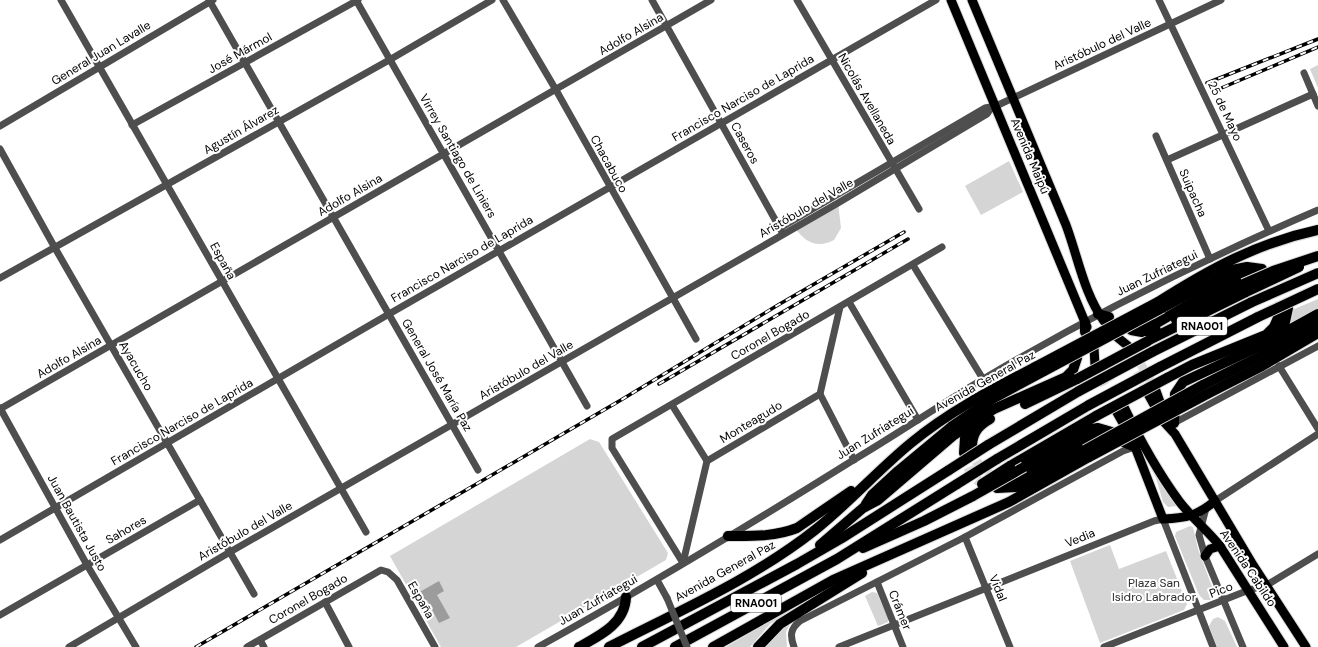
<svg xmlns="http://www.w3.org/2000/svg" width="1318" height="647" viewBox="0 0 1318 647" font-family="'DM Sans',sans-serif">
	<rect width="100%" height="100%" fill="#fff"/>
	<!-- green -->
	<g fill="#d5d5d5">
		<polygon points="1318,65 1318,88 1310,69"/>
		<polygon points="1009,161 1023,192 981,215 965,186"/>
		<path d="M838,203L841,228L834,240C817,249 805,242 795,228Z"/>
		<polygon points="1318,299 1318,309 1289,327 1292,310"/>
		<polygon points="590,439 599,442 668,553 666,560 516,647 441,647 390,556"/>
		<polygon points="1142,447 1176,504 1177,506 1168,507 1163,502 1156,478 1140,448"/>
		<polygon points="1190,526 1193,527 1198,549 1214,592 1214,597 1210,600 1204,600 1199,595 1175,536 1176,532"/>
		<polygon points="1110,545 1119,569 1166,551 1187,604 1184,610 1100,643 1070,561"/>
		<polygon points="819,592 770,624 750,647 726,647"/>
		<polygon points="872,592 877,593 888,618 888,622 878,626 865,596"/>
		<polygon points="1218,617 1225,621 1237,647 1217,647 1209,626 1213,619"/>
		<polygon points="792,620 786,632 787,647 762,647 772,636"/>
	</g>
	<!-- water -->
	<polygon fill="#9c9c9c" points="439,581 444,591 437,595 450,618 439,623 427,600 421,603 416,594"/>
	<g fill="none" stroke-linecap="round" stroke-linejoin="round">
		<!-- major-tunnel -->
		<g stroke="#d9d9d9" stroke-width="9" stroke-dasharray="9 4.5" stroke-linecap="butt">
			<polyline points="1124,348 1147,392"/>
			<polyline points="1134,353 1155,388"/>
			<polyline points="1101,361 1123,405"/>
			<polyline points="1095,365 1115,409"/>
		</g>
		<!-- highway-tunnel -->
		<g stroke="#d9d9d9" stroke-width="10" stroke-dasharray="10 5" stroke-linecap="butt">
			<path d="M1272,273C1284,281 1290,293 1288,308"/>
			<path d="M1262,278C1276,284 1282,298 1280,313"/>
			<path d="M972,447C974,464 985,474 1001,479"/>
			<path d="M964,453C967,469 974,482 990,487"/>
		</g>
		<!-- major casing -->
		<g stroke="#dbdbdb" stroke-width="11">
			<g id="major">
				<polyline points="951,0 1087,327"/>
				<path d="M972,0C1004,75 1035,150 1066,225C1078,257 1084,294 1104,321"/>
				<polyline points="1117,337 1128,346"/>
				<polyline points="1094,348 1095,365"/>
				<polyline points="1155,388 1164,413"/>
				<polyline points="1147,392 1163,421 1175,434 1253,565 1306,647"/>
				<path d="M1123,405C1139,438 1157,471 1179,501C1191,517 1207,530 1220,546L1284,647"/>
				<path d="M1115,409L1132,439L1163,519C1186,518 1197,516 1215,501"/>
				<polyline points="1205,556 1210,549 1220,546"/>
			</g>
		</g>
		<!-- highway casing -->
		<g stroke="#dbdbdb" stroke-width="12">
			<g id="highway">
				<path d="M1158,302C1210,269 1257,243 1318,230"/>
				<polyline points="1162,308 1232,270 1247,267 1262,269"/>
				<polyline points="1098,314 1109,317"/>
				<polyline points="1176,320 1243,284"/>
				<polyline points="1138,324 1148,326 1157,323 1232,279 1251,276"/>
				<polyline points="1131,330 1142,332 1156,330"/>
				<polyline points="1085,332 1085,322"/>
				<polyline points="1275,336 1285,322 1288,308"/>
				<polyline points="1151,339 1246,292"/>
				<polyline points="1152,352 1252,302"/>
				<polyline points="1160,367 1258,317"/>
				<polyline points="1167,378 1192,365 1266,335 1274,327 1280,313"/>
				<polyline points="1203,385 1261,356 1318,323"/>
				<polyline points="1207,394 1262,366 1318,333"/>
				<polyline points="1025,404 1077,379"/>
				<polyline points="1174,423 1175,394 1183,382 1260,346 1318,314"/>
				<polyline points="988,445 1079,391"/>
				<path d="M972,447C972,433 978,426 990,419"/>
				<polyline points="964,453 965,438 973,425"/>
				<polyline points="997,459 1089,405"/>
				<polyline points="1010,466 1096,416"/>
				<polyline points="1024,467 1086,430 1098,428 1115,433"/>
				<polyline points="1010,480 1023,476 1080,442 1094,436 1111,437 1135,447"/>
				<polyline points="997,488 1016,487 1085,450"/>
				<polyline points="866,504 872,495 898,471 951,427 992,399 1044,371"/>
				<path d="M728,536C751,536 774,537 797,528L851,491"/>
				<polyline points="820,545 863,508 878,500 954,435 976,420 994,409 1066,377 1073,370 1077,358"/>
				<polyline points="863,548 924,521 973,496"/>
				<path d="M579,647C599,636 625,624 626,597"/>
				<path d="M609,647C679,611 753,579 815,530C849,503 878,470 911,443C951,410 995,388 1041,364"/>
				<polyline points="642,647 797,564 842,538 949,470"/>
				<polyline points="675,647 837,559 957,484"/>
				<polyline points="713,647 833,580 1009,502 1089,457"/>
				<polyline points="758,647 780,624 862,573"/>
			</g>
		</g>
		<!-- minor -->
		<g stroke="#4e4e4e" stroke-width="7">
			<polyline points="61,0 366,532"/>
			<polyline points="209,0 478,470"/>
			<polyline points="356,0 587,406"/>
			<polyline points="503,0 556,90 696,339"/>
			<polyline points="652,0 782,232"/>
			<polyline points="797,0 919,209"/>
			<polyline points="1159,0 1269,231"/>
			<polyline points="1304,73 1318,106"/>
			<polyline points="132,125 358,0"/>
			<polyline points="0,126 213,0"/>
			<polyline points="1156,136 1210,259"/>
			<polyline points="0,149 55,248 254,594"/>
			<polyline points="1167,160 1313,94"/>
			<polyline points="780,228 985,108 996,106 1221,0"/>
			<polyline points="913,265 983,379"/>
			<polyline points="0,278 391,59 492,0"/>
			<polyline points="849,302 918,420"/>
			<polyline points="1279,366 1318,429"/>
			<polyline points="820,394 854,460"/>
			<polyline points="672,405 707,461"/>
			<polyline points="0,408 87,565 136,647"/>
			<polyline points="0,409 711,0"/>
			<polyline points="1174,423 1318,346"/>
			<polyline points="1215,501 1318,434"/>
			<polyline points="1206,508 1199,535 1205,556 1243,647"/>
			<polyline points="965,537 1010,647"/>
			<polyline points="0,540 389,314 936,0"/>
			<polyline points="683,563 612,448 612,439 942,247"/>
			<polyline points="683,563 707,461 820,394 840,307"/>
			<polyline points="657,580 667,598"/>
			<polyline points="877,582 903,647"/>
			<polyline points="325,602 349,647"/>
			<polyline points="0,615 200,500"/>
			<polyline points="260,640 264,647"/>
			<polyline points="69,647 230,552 838,203 987,114 991,108"/>
			<polyline points="247,647 381,570 388,572 397,580 435,647"/>
			<path d="M538,647C645,588 751,524 855,459C899,433 941,404 985,378C1092,315 1204,259 1318,210"/>
			<path d="M794,647C790,636 790,629 800,621L965,537L1123,451L1135,447"/>
			<polyline points="839,647 1154,521 1163,519 1213,647"/>
			<polyline points="1104,647 1249,590 1267,585 1318,554"/>
		</g>
		<!-- major -->
		<use href="#major" stroke="#000" stroke-width="9"/>
		<!-- highway -->
		<use href="#highway" stroke="#000" stroke-width="10"/>
		<!-- rail casing -->
		<g stroke="#000" stroke-width="3.5">
			<g id="rail">
				<polyline points="1207,83 1318,39"/>
				<polyline points="1212,92 1318,47"/>
				<polyline points="659,384 908,239"/>
				<polyline points="196,647 621,400 778,305 904,232"/>
			</g>
		</g>
		<!-- rail -->
		<use href="#rail" stroke="#fff" stroke-width="2" stroke-dasharray="6" stroke-linecap="butt"/>
		<!-- highway-bridge casing -->
		<g stroke="#dbdbdb" stroke-width="12" stroke-linecap="butt">
			<g id="highway-bridge">
				<polyline points="1243,284 1273,271 1318,256"/>
				<polyline points="1246,292 1299,267"/>
				<polyline points="1252,302 1318,273"/>
				<polyline points="1258,317 1318,289"/>
				<polyline points="1041,364 1158,302"/>
				<polyline points="1044,371 1162,308"/>
				<polyline points="1077,379 1148,341"/>
				<polyline points="1079,391 1152,352"/>
				<polyline points="1089,405 1160,367"/>
				<polyline points="1096,416 1167,378"/>
				<polyline points="1085,450 1203,385"/>
				<polyline points="1089,457 1207,394"/>
				<polyline points="949,470 988,445"/>
				<polyline points="957,484 997,459"/>
				<polyline points="982,484 1010,466"/>
				<polyline points="973,496 1024,467"/>
			</g>
		</g>
		<!-- minor-bridge -->
		<polyline stroke="#4e4e4e" stroke-width="7" points="667,598 687,647"/>
		<!-- highway-bridge -->
		<use href="#highway-bridge" stroke="#000" stroke-width="10"/>
	</g>
	<g text-anchor="middle" dominant-baseline="central" stroke-width="4" stroke-linejoin="round" paint-order="stroke">
		<!-- shield labels -->
		<g fill="#fff" stroke="#4c4c4c" stroke-width="1">
			<rect x="1177" y="317" width="50" height="18" rx="3"/>
			<rect x="731" y="594" width="50" height="18" rx="3"/>
		</g>
		<g font-size="11" font-weight="bold" fill="#000">
			<text x="1202" y="326">RNA001</text>
			<text x="756" y="603">RNA001</text>
		</g>
		<!-- street labels -->
		<g font-size="12" fill="#000" stroke="#fff">
			<text transform="translate(631 34) rotate(-30)">Adolfo Alsina</text>
			<text transform="translate(1102 44) rotate(-25)">Aristóbulo del Valle</text>
			<text transform="translate(101 53) rotate(-31)">General Juan Lavalle</text>
			<text transform="translate(240 53) rotate(-29)">José Mármol</text>
			<text transform="translate(743 98) rotate(-30)">Francisco Narciso de Laprida</text>
			<text transform="translate(867 99) rotate(60)">Nicolás Avellaneda</text>
			<text transform="translate(1225 111) rotate(65)">25 de Mayo</text>
			<text transform="translate(241 130) rotate(-30)">Agustín Álvarez</text>
			<text transform="translate(745 143) rotate(61)">Caseros</text>
			<text transform="translate(458 156) rotate(60)">Virrey Santiago de Liniers</text>
			<text transform="translate(1030 156) rotate(67)">Avenida Maipú</text>
			<text transform="translate(609 164) rotate(61)">Chacabuco</text>
			<text transform="translate(1193 193) rotate(66)">Suipacha</text>
			<text transform="translate(350 195) rotate(-30)">Adolfo Alsina</text>
			<text transform="translate(806 208) rotate(-30)">Aristóbulo del Valle</text>
			<text transform="translate(462 259) rotate(-30)">Francisco Narciso de Laprida</text>
			<text transform="translate(223 261) rotate(61)">España</text>
			<text transform="translate(1157 273) rotate(-26)">Juan Zufriategui</text>
			<text transform="translate(770 335) rotate(-30)">Coronel Bogado</text>
			<text transform="translate(69 357) rotate(-30)">Adolfo Alsina</text>
			<text transform="translate(136 366) rotate(60)">Ayacucho</text>
			<text transform="translate(526 370) rotate(-30)">Aristóbulo del Valle</text>
			<text transform="translate(437 375) rotate(60)">General José María Paz</text>
			<text transform="translate(985 381) rotate(-29)">Avenida General Paz</text>
			<text transform="translate(182 422) rotate(-30)">Francisco Narciso de Laprida</text>
			<text transform="translate(751 422) rotate(-31)">Monteagudo</text>
			<text transform="translate(875 433) rotate(-32)">Juan Zufriategui</text>
			<text transform="translate(77 523) rotate(61)">Juan Bautista Justo</text>
			<text transform="translate(126 530) rotate(-30)">Sahores</text>
			<text transform="translate(245 531) rotate(-30)">Aristóbulo del Valle</text>
			<text transform="translate(1080 538) rotate(-22)">Vedia</text>
			<text transform="translate(1248 568) rotate(56)">Avenida Cabildo</text>
			<text transform="translate(725 571) rotate(-29)">Avenida General Paz</text>
			<text transform="translate(998 588) rotate(68)">Vidal</text>
			<text transform="translate(1221 590) rotate(-21)">Pico</text>
			<text transform="translate(308 599) rotate(-30)">Coronel Bogado</text>
			<text transform="translate(421 600) rotate(60)">España</text>
			<text transform="translate(598 600) rotate(-30)">Juan Zufriategui</text>
			<text transform="translate(900 610) rotate(68)">Crámer</text>
		</g>
		<!-- park labels -->
		<g font-size="12" fill="#2c2c2c" stroke="#fff">
			<text x="1154" y="583">Plaza San<tspan x="1154" dy="14">Isidro Labrador</tspan></text>
		</g>
	</g>
</svg>
